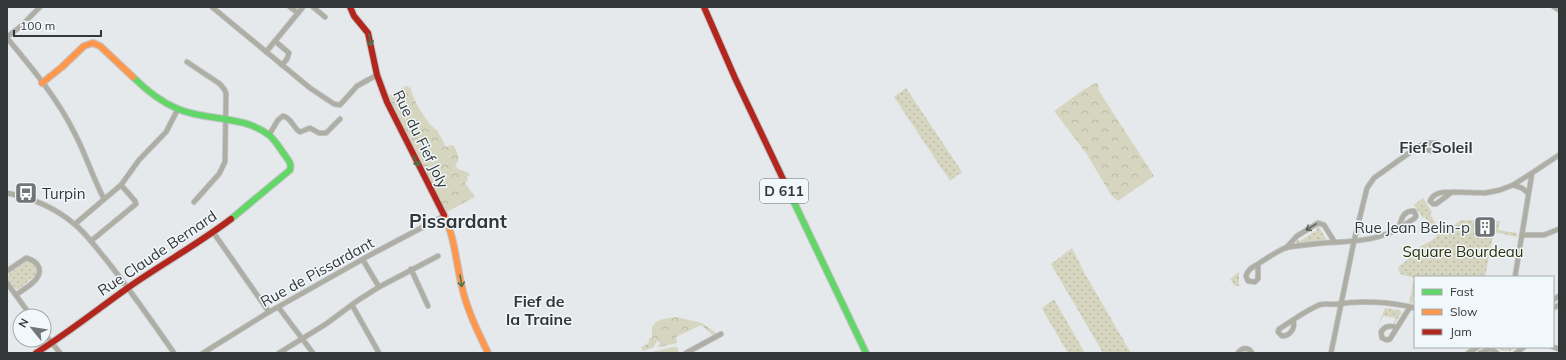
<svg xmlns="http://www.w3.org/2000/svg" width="1566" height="360" viewBox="0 0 1566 360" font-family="Mulish,sans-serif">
	<defs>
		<pattern id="green-dots" width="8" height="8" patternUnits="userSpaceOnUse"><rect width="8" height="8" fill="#d6d6c0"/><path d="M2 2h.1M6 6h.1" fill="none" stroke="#b8b8a6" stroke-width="1.8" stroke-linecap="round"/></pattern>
		<pattern id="forest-crowns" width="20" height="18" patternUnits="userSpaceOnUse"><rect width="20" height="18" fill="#d6d6c0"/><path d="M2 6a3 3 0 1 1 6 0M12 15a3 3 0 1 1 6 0" fill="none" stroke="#b8b8a6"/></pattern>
	</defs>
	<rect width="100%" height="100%" fill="#e6e9ec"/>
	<!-- green -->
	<g fill="url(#green-dots)">
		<polygon points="906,88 962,172 950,181 894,97"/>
		<polygon points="1423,198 1432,212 1430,214 1442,233 1461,220 1500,221 1498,230 1517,233 1517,237 1494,232 1485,277 1415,277 1415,292 1412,304 1409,303 1414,278 1400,274 1398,267 1410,258 1408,254 1437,237 1425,217 1423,218 1414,205"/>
		<polygon points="1318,225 1326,239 1324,240 1299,244 1296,243 1295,241 1297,238 1300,241 1317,230 1314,226"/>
		<polygon points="1072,248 1085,274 1131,353 1103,353 1051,264"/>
		<path d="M27,260C33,262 38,268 37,274L19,289H16L8,280L7,276L24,261Z"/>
		<polygon points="1239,272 1239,286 1235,286 1230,279"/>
		<polygon points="1054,299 1085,353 1068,353 1045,314 1042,308"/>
		<polygon points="1385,308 1398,310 1401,311 1401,314 1394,324 1395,318 1383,316 1377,329"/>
		<path d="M1495,347H1517C1510,353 1502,352 1495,347Z"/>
	</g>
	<!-- forest -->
	<g fill="url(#forest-crowns)">
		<polygon points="1096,83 1098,84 1099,91 1154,176 1118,201 1111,195 1086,153 1054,111 1086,88"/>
		<path d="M406,86L411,88C411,98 429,126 437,130L446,147L451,145L454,146L458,155V162L455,165L458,169L467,172L470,175L467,177L468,179L465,183L475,197L445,213L387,97Z"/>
		<path d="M676,317L702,323L718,334L714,336L701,325L676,337L677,343L660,347L658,346L660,343L657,341L654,347L643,351L641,348L649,342V338H652C652,335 652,330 652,328C654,319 669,318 676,317Z"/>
		<polygon points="672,347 677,347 679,353 648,353"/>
	</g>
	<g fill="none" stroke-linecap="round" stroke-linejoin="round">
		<!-- street casing -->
		<g stroke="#c3c5c7" stroke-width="6">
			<g id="street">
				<polyline points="212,7 310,88 334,104 340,105 357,86 377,75"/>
				<polyline points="290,7 298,13"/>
				<polyline points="313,7 325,17"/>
				<polyline points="1554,7 1559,10"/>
				<polyline points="7,37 21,26 40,7"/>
				<path d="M7,38C32,68 58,99 75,134C86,155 93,178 104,199"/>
				<polyline points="275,41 289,53 287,59 282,65"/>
				<polyline points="266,52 303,7"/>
				<polyline points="187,62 220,84 224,89 226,93 225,162 219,174 194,202"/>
				<path d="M269,135L278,120L283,116C292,118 293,128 300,132L310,128L319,133H326L340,119"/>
				<polyline points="121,185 139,160 166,132 178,109"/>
				<polyline points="1513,185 1522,188 1528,193"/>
				<path d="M1452,192C1443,192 1434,192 1430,201L1433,204H1436L1452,192L1485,193L1500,190L1513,185L1532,173"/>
				<path d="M7,193C32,198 54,207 73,223C85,232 94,245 104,257C129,288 151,320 174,353"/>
				<polyline points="75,224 121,185 135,201 136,204 91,241"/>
				<polyline points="213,232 269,312"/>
				<polyline points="1522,235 1544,235 1559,229"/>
				<polyline points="1286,248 1297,236 1318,223 1324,225 1334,241"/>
				<polyline points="363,260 379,287"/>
				<path d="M1258,264V279L1255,282L1248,281L1246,276C1248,269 1253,267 1258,264C1267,258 1276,252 1285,248C1291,246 1299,246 1306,245C1339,240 1372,245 1401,227L1415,218L1416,216L1414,211C1403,210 1401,220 1399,228"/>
				<polyline points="411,269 428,306"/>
				<path d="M7,271L26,258C31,259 33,260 37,264C47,277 25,288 16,295"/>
				<polyline points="1515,277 1532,173 1559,155"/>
				<polyline points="7,283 31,316"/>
				<polyline points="1553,300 1559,296"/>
				<polyline points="352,305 379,353"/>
				<polyline points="279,308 313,353"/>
				<polyline points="1553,308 1559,305"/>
				<path d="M1293,320C1296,328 1290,336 1282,336L1278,332L1279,329C1292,321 1305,311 1319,305C1326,303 1332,305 1338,304C1362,300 1391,302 1415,308"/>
				<path d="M1397,327C1390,326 1385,325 1381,332L1382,338L1387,340L1390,339L1410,307"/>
				<polyline points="44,333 60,353"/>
				<polyline points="1489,347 1497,353"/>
				<polyline points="1553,347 1559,349"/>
				<polyline points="203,353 269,312 372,254 444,216"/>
				<polyline points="279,353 326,324 357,301 379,287 438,256"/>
				<polyline points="686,353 721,334"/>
				<path d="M1238,353C1242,347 1249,347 1252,353"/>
				<path d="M1331,353L1354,241L1367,188L1374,178L1419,146L1428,143H1436L1440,145V149C1434,154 1426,149 1419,146"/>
				<polyline points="1468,353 1478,347"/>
				<polyline points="1480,353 1490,349"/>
				<polyline points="1516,353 1524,347"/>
			</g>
		</g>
		<!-- fast casing -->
		<g stroke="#c3c5c7" stroke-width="8">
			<g id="fast">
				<path d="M133,77C146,90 161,102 178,109C206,121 243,115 269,135C275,140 279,147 284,154C288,160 292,163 290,170L231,219"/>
				<polyline points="792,198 866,353"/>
			</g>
		</g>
		<!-- slow casing -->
		<g stroke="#c3c5c7" stroke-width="8">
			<g id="slow">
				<polyline points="42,83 62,67 84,46 93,43 100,46 133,77"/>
				<path d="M444,215C455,238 456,263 462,287C467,310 478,332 488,353"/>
			</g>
		</g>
		<!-- jam casing -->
		<g stroke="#c3c5c7" stroke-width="8">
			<g id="jam">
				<polyline points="350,7 354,16 368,33 377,75 387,102 444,215"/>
				<polyline points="704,7 735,78 792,198"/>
				<path d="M36,353C68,333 98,309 129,287C162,264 198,244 231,219"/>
			</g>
		</g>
		<!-- street -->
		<use href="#street" stroke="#afaea5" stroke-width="4.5"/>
		<!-- fast -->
		<use href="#fast" stroke="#63d668" stroke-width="6"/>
		<!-- slow -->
		<use href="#slow" stroke="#ff974d" stroke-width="6"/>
		<!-- jam -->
		<use href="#jam" stroke="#b3261e" stroke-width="6"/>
	</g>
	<!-- one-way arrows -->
	<defs><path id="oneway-shaft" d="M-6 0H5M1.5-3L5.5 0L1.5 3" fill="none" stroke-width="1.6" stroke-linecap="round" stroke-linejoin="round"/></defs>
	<g stroke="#47774b">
		<use href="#oneway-shaft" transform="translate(370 40) rotate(79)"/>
		<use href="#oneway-shaft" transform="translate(416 161) rotate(63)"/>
		<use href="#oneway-shaft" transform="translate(461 281) rotate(81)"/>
	</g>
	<use stroke="#5f615e" href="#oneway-shaft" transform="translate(1311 227) rotate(149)"/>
	<!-- icons -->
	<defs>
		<g id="bus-square" transform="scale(1.15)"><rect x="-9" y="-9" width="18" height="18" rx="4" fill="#727577" stroke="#f1f8fb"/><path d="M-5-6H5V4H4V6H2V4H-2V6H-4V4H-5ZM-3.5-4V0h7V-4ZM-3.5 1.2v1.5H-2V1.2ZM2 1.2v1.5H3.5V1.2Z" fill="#fff"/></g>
		<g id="building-square" transform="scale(1.15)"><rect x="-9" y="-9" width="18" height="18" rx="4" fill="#727577" stroke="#f1f8fb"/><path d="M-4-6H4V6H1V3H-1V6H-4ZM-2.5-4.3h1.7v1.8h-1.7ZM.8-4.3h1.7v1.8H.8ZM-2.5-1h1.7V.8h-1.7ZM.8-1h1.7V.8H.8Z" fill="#fff"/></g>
	</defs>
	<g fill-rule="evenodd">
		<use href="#bus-square" x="26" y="193"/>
		<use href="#building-square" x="1485" y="227"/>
	</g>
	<g text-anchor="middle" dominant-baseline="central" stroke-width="3" stroke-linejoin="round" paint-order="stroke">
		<!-- shield labels -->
		<rect fill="#f1f8fb" stroke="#6d7172" stroke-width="1" x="760" y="179" width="48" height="24" rx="3"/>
		<g font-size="14" font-weight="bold" fill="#343738">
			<text x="784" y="191">D 611</text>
		</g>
		<!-- street labels -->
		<g font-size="15" fill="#343738" stroke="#f1f8fb">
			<text transform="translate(421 139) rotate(64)">Rue du Fief Joly</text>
			<text transform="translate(157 253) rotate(-34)">Rue Claude Bernard</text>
			<text transform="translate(317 272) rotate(-29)">Rue de Pissardant</text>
		</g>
		<!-- poi labels -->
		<g font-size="15" fill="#343738" stroke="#f1f8fb" text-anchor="start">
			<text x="42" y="193">Turpin</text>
			<text x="1470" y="227" text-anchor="end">Rue Jean Belin-p</text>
		</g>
		<!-- park labels -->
		<g font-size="15" fill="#312d06" stroke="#f1f8fb">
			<text x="1463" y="251">Square Bourdeau</text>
		</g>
		<!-- neighbourhood labels -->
		<g font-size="16" font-weight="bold" fill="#343738" stroke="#f1f8fb">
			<text x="1436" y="147">Fief Soleil</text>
			<text x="539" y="301">Fief de<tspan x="539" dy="18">la Traine</tspan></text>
		</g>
		<!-- district labels -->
		<g font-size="19" font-weight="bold" fill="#343738" stroke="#f1f8fb">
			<text x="458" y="221">Pissardant</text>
		</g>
	</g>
	<!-- border -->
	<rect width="1566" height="360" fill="none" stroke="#343738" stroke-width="16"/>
	<!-- legend -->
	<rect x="1414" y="276" width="140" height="72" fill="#f1f8fb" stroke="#a5abad"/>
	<rect x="1422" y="289" width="20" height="6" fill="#63d668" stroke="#a5abad"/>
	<text x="1450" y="296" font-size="12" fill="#343738">Fast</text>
	<rect x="1422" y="309" width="20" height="6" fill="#ff974d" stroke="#a5abad"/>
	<text x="1450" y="316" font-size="12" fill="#343738">Slow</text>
	<rect x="1422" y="329" width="20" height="6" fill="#b3261e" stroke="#a5abad"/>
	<text x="1450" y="336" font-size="12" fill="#343738">Jam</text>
	<!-- north arrow -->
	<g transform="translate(32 328) rotate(300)"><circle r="19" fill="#f1f8fb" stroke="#a5abad"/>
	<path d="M0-3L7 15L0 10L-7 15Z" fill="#727577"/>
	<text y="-6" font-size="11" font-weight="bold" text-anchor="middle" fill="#343738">N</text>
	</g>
	<!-- scale -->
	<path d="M14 30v6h87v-6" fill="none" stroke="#343738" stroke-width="2"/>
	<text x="20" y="30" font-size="12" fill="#343738" stroke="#f1f8fb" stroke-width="3" paint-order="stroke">100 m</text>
</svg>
